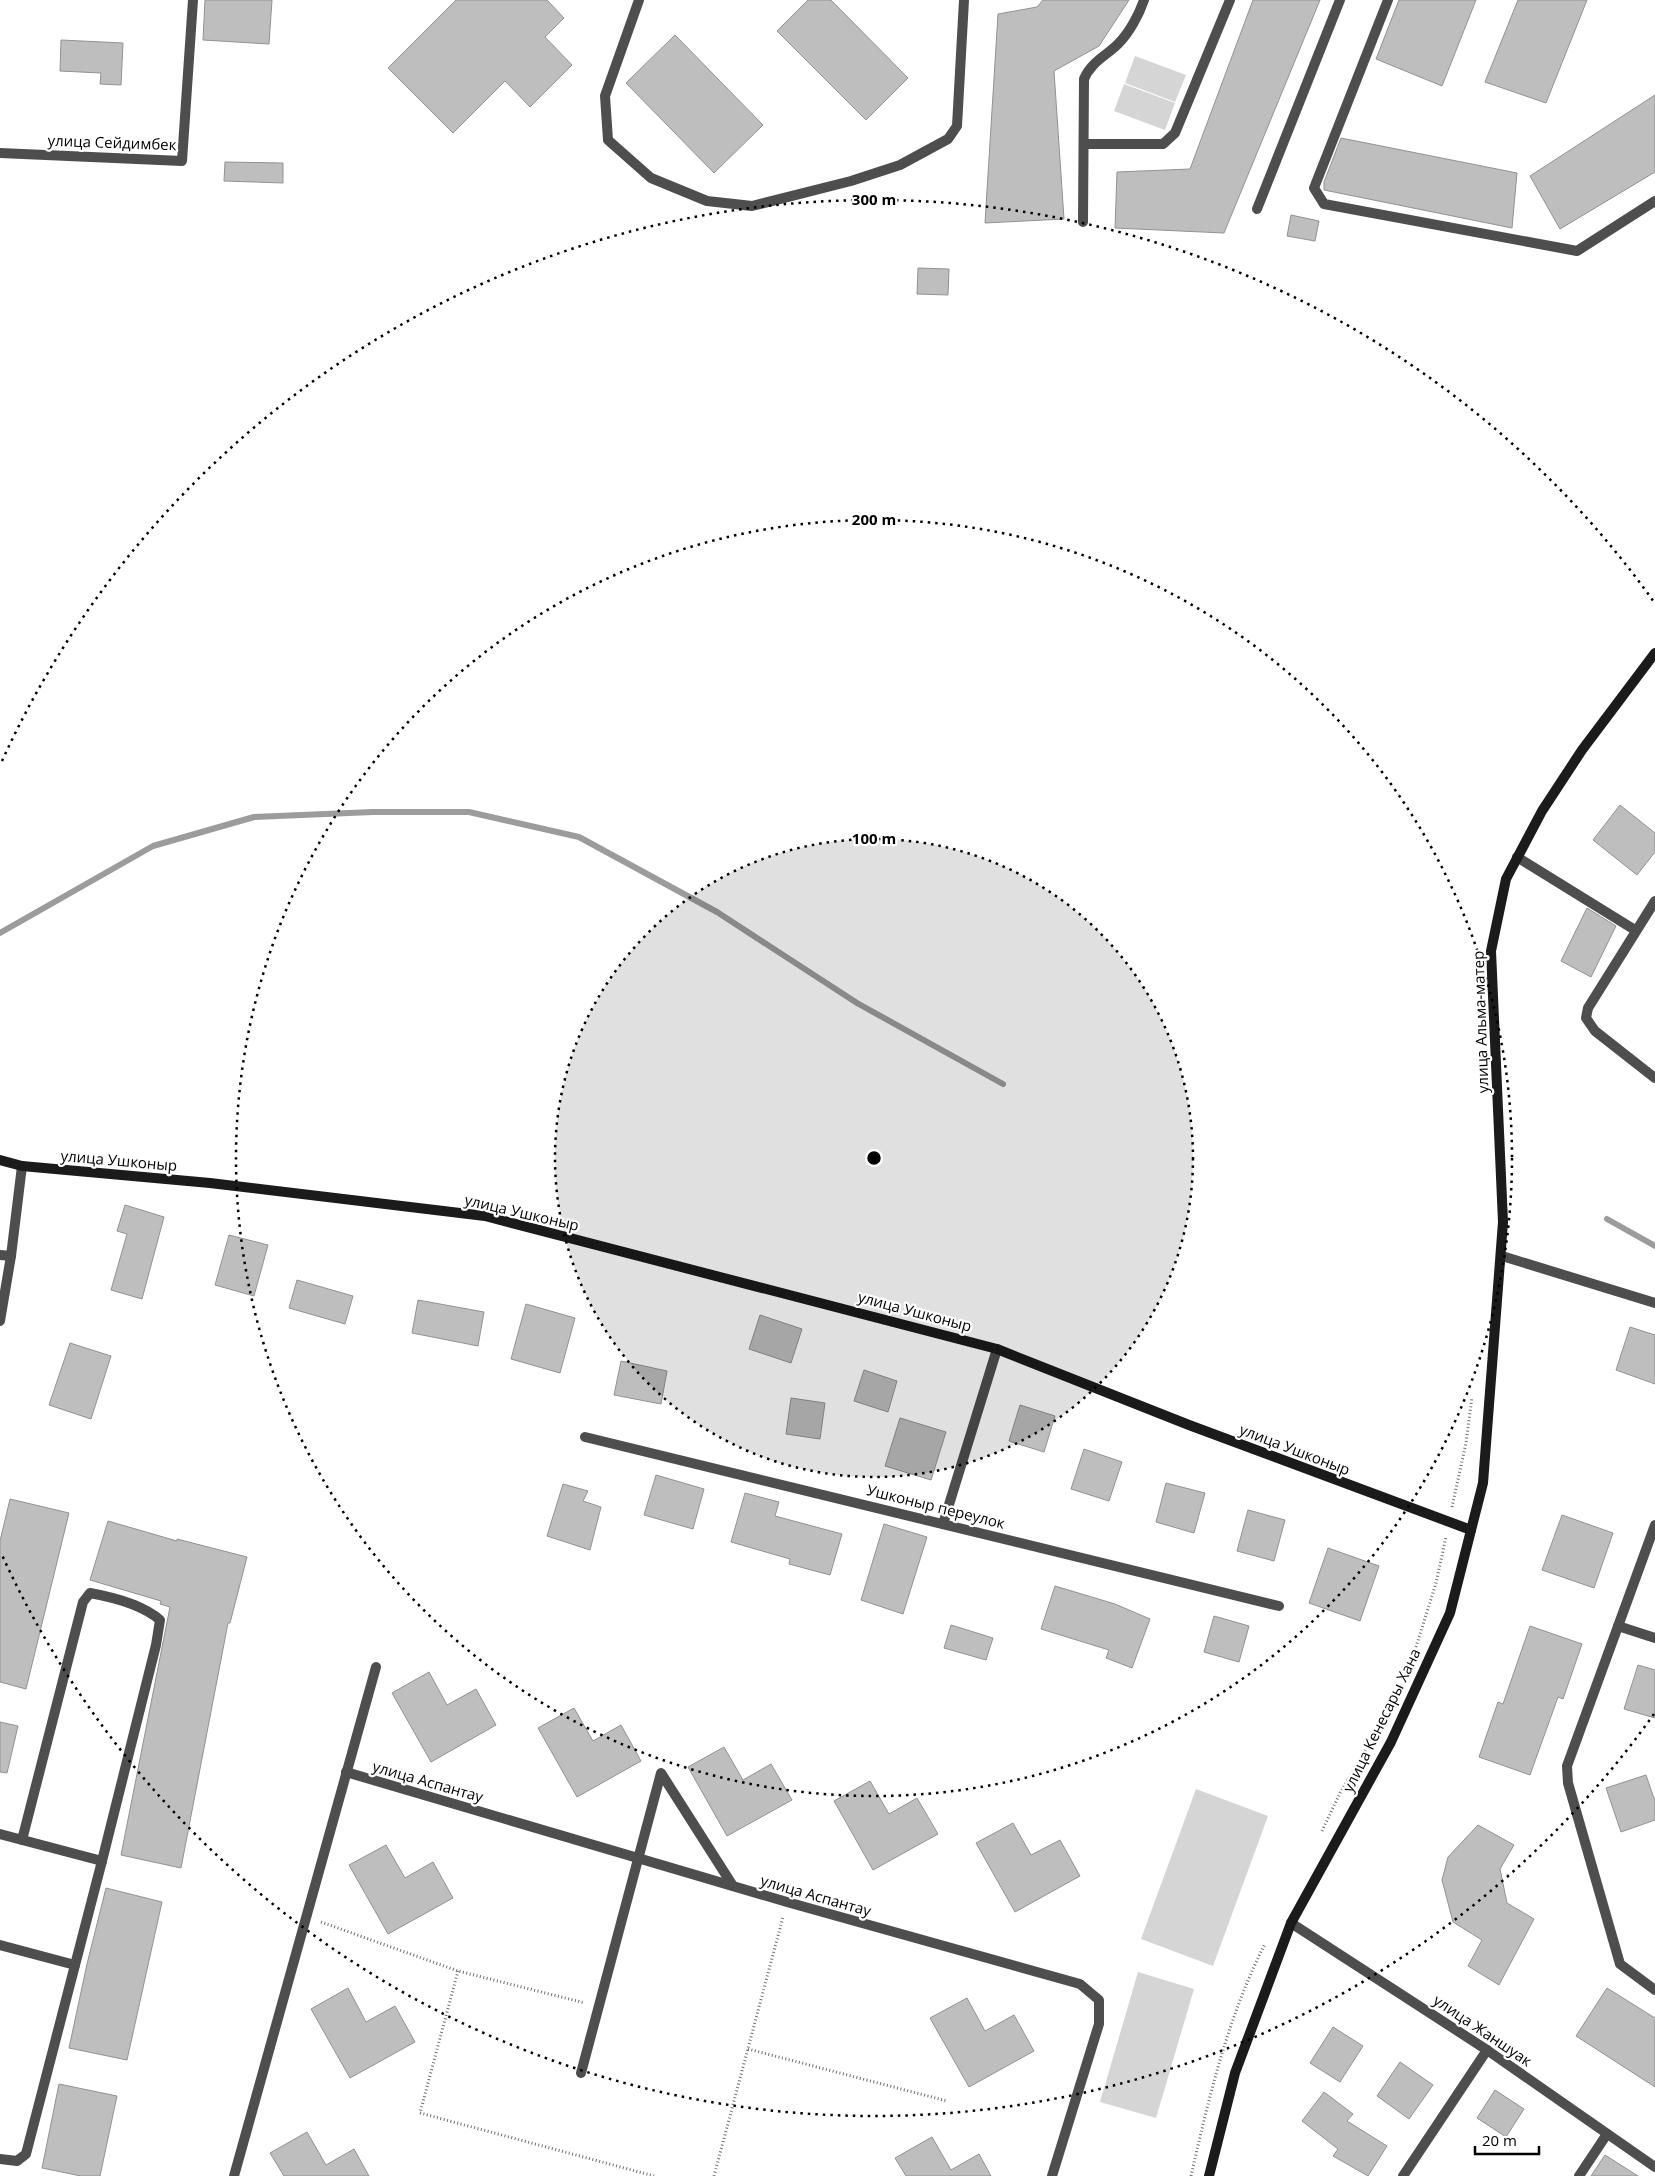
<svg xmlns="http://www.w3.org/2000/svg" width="1655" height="2176" viewBox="0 0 1655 2176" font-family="'Open Sans',sans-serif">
	<rect width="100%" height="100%" fill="#fff"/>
	<!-- green -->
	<g fill="#d5d5d5">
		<polygon points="1135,56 1186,75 1175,102 1125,83"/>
		<polygon points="1124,84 1175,103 1165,130 1114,111"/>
		<polygon points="1196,1789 1268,1816 1213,1966 1141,1939"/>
		<polygon points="1138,1972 1194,1989 1156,2118 1100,2102"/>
	</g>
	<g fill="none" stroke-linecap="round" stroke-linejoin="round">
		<!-- stream -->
		<g stroke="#9c9c9c" stroke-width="6">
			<polyline points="0,933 153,846 254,817 373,812 469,812 579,837 717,912 857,1003 1003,1084"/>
			<polyline points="1607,1219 1655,1246"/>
		</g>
	</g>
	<!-- building -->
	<g fill="#bebebe" stroke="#929292">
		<polygon points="205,0 272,0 269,44 203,40"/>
		<polygon points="456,0 547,0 564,18 545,37 572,65 530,107 505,81 453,133 388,68"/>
		<polygon points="808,0 831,0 908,78 866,120 777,31"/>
		<polygon points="1043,0 1129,0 1099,46 1054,71 1064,219 985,223 998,14 1037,7"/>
		<polygon points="1253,0 1320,0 1224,233 1115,228 1117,172 1190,169"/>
		<polygon points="1399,0 1476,0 1442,86 1376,59"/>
		<polygon points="1518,0 1587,0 1546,103 1485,82"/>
		<polygon points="675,35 763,125 714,173 626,83"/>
		<polygon points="61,40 123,43 121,85 100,84 101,73 60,71"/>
		<polygon points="1655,95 1655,172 1560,229 1530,176"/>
		<polygon points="1341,138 1517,173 1512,228 1324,190 1324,182"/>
		<polygon points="225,162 283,163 283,183 224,181"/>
		<polygon points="1291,215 1319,221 1315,241 1287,236"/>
		<polygon points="918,268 949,269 948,295 917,294"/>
		<polygon points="1620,805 1655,833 1655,852 1637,875 1593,840"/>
		<polygon points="1587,908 1616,926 1591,977 1561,961"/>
		<polygon points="125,1205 164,1217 142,1299 111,1290 127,1234 117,1231"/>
		<polygon points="229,1235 268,1245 254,1296 215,1285"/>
		<polygon points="297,1280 353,1296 345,1324 289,1308"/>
		<polygon points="418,1300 484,1312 478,1346 412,1333"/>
		<polygon points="526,1304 575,1318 560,1373 511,1359"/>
		<polygon points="760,1315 802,1329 791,1363 749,1349"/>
		<polygon points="1630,1327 1655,1335 1655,1384 1616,1370"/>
		<polygon points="70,1343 111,1356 91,1419 49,1405"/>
		<polygon points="621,1361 667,1371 661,1404 614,1395"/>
		<polygon points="864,1370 897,1381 888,1412 854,1401"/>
		<polygon points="791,1398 825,1403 820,1439 786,1434"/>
		<polygon points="1020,1405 1055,1416 1044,1452 1009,1441"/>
		<polygon points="900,1418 946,1432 931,1480 885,1466"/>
		<polygon points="1084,1449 1122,1462 1109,1501 1071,1489"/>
		<polygon points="656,1475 704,1489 693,1529 644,1515"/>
		<polygon points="1166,1483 1205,1493 1194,1533 1156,1522"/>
		<polygon points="563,1484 588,1491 583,1501 601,1507 590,1550 547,1536"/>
		<polygon points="745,1493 779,1502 775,1516 842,1534 830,1575 789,1564 790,1559 731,1542"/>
		<polygon points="10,1499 69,1513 26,1689 0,1682 0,1541"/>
		<polygon points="1248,1510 1285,1520 1274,1561 1237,1551"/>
		<polygon points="1562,1515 1613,1533 1594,1588 1542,1570"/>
		<polygon points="108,1521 177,1541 177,1539 247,1557 230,1623 228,1623 181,1868 121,1855 170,1607 160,1604 161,1601 90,1580"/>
		<polygon points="884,1524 927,1537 903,1614 861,1600"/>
		<polygon points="1328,1548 1379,1566 1360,1621 1309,1603"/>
		<polygon points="1055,1586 1115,1604 1150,1619 1132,1668 1106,1658 1109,1650 1041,1629"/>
		<polygon points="1214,1616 1249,1626 1239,1662 1204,1652"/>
		<polygon points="951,1625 993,1638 986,1660 944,1648"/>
		<polygon points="1530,1626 1582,1644 1563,1699 1558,1697 1530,1775 1479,1757 1498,1702 1503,1704"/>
		<polygon points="1638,1665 1655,1670 1655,1718 1624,1709"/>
		<polygon points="429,1672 447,1705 476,1689 496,1725 431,1762 392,1693"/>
		<polygon points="574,1708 593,1741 621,1725 641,1761 577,1797 538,1728"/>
		<polygon points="0,1722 18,1726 7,1773 0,1772"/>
		<polygon points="724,1747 743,1780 771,1764 792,1800 727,1836 688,1767"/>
		<polygon points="1646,1775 1655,1801 1655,1820 1621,1832 1606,1788"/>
		<polygon points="870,1781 889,1814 917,1798 938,1834 873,1870 834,1801"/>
		<polygon points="1013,1823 1031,1855 1060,1840 1080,1876 1015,1912 976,1843"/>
		<polygon points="1478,1825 1514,1845 1500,1869 1507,1903 1534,1919 1499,1985 1468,1966 1482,1940 1453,1922 1442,1880 1448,1857"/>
		<polygon points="386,1845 405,1878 433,1862 453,1898 388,1934 349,1865"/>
		<polygon points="106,1888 162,1902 127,2060 69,2048 87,1964"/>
		<polygon points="348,1988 366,2022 395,2006 415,2042 350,2078 311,2009"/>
		<polygon points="1607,1988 1655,2018 1655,2087 1576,2036"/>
		<polygon points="967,1998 985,2031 1014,2015 1034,2051 969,2087 930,2018"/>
		<polygon points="1333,2027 1363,2046 1340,2082 1310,2063"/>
		<polygon points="1400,2062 1433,2085 1409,2119 1377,2096"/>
		<polygon points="59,2084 117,2096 100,2176 81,2176 42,2168"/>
		<polygon points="1495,2090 1524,2109 1506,2137 1477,2118"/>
		<polygon points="1324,2092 1353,2114 1347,2121 1387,2146 1368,2176 1333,2156 1338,2149 1302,2121"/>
		<polygon points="307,2132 326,2165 354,2149 369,2176 284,2176 270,2153"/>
		<polygon points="932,2137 951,2170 979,2154 991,2176 906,2176 895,2158"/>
		<polygon points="1605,2155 1638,2176 1591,2176"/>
	</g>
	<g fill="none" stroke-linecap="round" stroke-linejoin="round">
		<!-- path -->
		<g stroke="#707070" stroke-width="3" stroke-dasharray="1 2.5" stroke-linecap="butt">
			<polyline points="1452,1507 1466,1443 1472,1397"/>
			<polyline points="1416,1647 1436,1583 1446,1537"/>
			<polyline points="1322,1831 1340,1793 1369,1745"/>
			<polyline points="321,1922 458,1971 585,2003"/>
			<polyline points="458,1971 420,2113 654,2176"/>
			<polyline points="748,2049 947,2101"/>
			<polyline points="714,2176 783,1917"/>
			<path d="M1191,2176C1209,2097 1228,2016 1265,1944"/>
		</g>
		<!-- lane -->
		<g stroke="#4e4e4e" stroke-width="10">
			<polyline points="639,0 605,96 608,140 651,178 707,201 752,206 851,181 900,165 948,139 957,126 964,0"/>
			<polyline points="1388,0 1314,188 1324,204 1577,251 1655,201"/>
			<polyline points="1084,144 1163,144 1175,133 1230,0"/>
			<polyline points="1257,209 1340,0"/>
			<path d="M1083,222L1084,79C1091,62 1106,56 1118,44C1129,33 1139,15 1144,0"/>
			<polyline points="0,1834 102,1861 26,2154 17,2161 0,2159"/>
			<path d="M22,1840L83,1602L90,1593C112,1597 143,1605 160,1620L156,1645L102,1861"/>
			<polyline points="0,1945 75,1965"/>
			<polyline points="581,2073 661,1773 733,1886"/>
		</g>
		<!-- street -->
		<g stroke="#4e4e4e" stroke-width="10">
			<polyline points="0,153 182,161 193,0"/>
			<polyline points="1517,857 1635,930"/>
			<polyline points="1655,901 1588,1008 1586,1018 1595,1031 1655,1078"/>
			<polyline points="0,1255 11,1256 22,1166"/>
			<polyline points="1502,1256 1655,1303"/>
			<polyline points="0,1321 11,1256"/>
			<polyline points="585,1437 1279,1606"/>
			<polyline points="943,1524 997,1349"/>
			<polyline points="1655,1525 1567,1766 1568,1783 1620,1964 1655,1990"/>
			<polyline points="1618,1626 1655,1638"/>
			<polyline points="346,1772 787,1902 1080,1984 1099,2000 1099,2024 1052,2176"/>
			<polyline points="1291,1923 1487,2050 1655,2167"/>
			<polyline points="234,2176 376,1667"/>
			<polyline points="1403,2176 1487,2050"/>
			<polyline points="1579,2176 1607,2134"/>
		</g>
		<!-- secondary -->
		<g stroke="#1b1b1b" stroke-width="10">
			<polyline points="0,1160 22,1166 210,1183 485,1216 997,1349 1189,1425 1471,1530"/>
			<polyline points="1209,2176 1235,2073 1291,1923 1391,1742 1450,1613 1483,1483 1503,1222 1491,951 1506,879 1542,811 1582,750 1655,653"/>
		</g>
	</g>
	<!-- distance rings -->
	<circle cx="874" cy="1158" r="319" fill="#000" fill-opacity=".12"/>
	<g fill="none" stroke="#000" stroke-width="2.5" stroke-dasharray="2.5 5">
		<circle cx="874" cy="1158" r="319"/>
		<circle cx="874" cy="1158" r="638"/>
		<path d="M1654 1714A958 958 0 0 1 2 1555M2 761A958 958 0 0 1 1654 602"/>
	</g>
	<g text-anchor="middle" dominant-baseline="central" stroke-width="4.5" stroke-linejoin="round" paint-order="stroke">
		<!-- street labels -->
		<g font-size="15" fill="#000" stroke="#fff">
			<text transform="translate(112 142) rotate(2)">улица Сейдимбек</text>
			<text transform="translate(1480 1022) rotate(-92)">улица Альма-матер</text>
			<text transform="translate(119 1160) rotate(5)">улица Ушконыр</text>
			<text transform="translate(522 1212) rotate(13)">улица Ушконыр</text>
			<text transform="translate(915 1311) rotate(15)">улица Ушконыр</text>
			<text transform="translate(1295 1449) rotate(21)">улица Ушконыр</text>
			<text transform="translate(936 1506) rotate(14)">Ушконыр переулок</text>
			<text transform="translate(1381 1720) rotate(-64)">улица Кенесары Хана</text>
			<text transform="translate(428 1781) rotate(16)">улица Аспантау</text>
			<text transform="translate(816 1895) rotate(16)">улица Аспантау</text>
			<text transform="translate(1483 2030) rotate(34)">улица Жаншуак</text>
		</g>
	</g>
	<circle cx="874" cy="1158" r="8" fill="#000" stroke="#fff" stroke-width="2.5"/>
	<g font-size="15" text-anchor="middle" font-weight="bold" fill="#000" stroke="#fff" stroke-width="4.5" stroke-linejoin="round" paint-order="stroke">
		<text x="874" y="205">300 m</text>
		<text x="874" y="525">200 m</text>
		<text x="874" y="844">100 m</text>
	</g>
	<!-- scale -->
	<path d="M1475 2146v8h64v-8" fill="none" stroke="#000000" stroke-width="2.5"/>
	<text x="1482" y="2146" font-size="15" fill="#000000" stroke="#ffffff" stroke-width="4" paint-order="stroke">20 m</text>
</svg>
